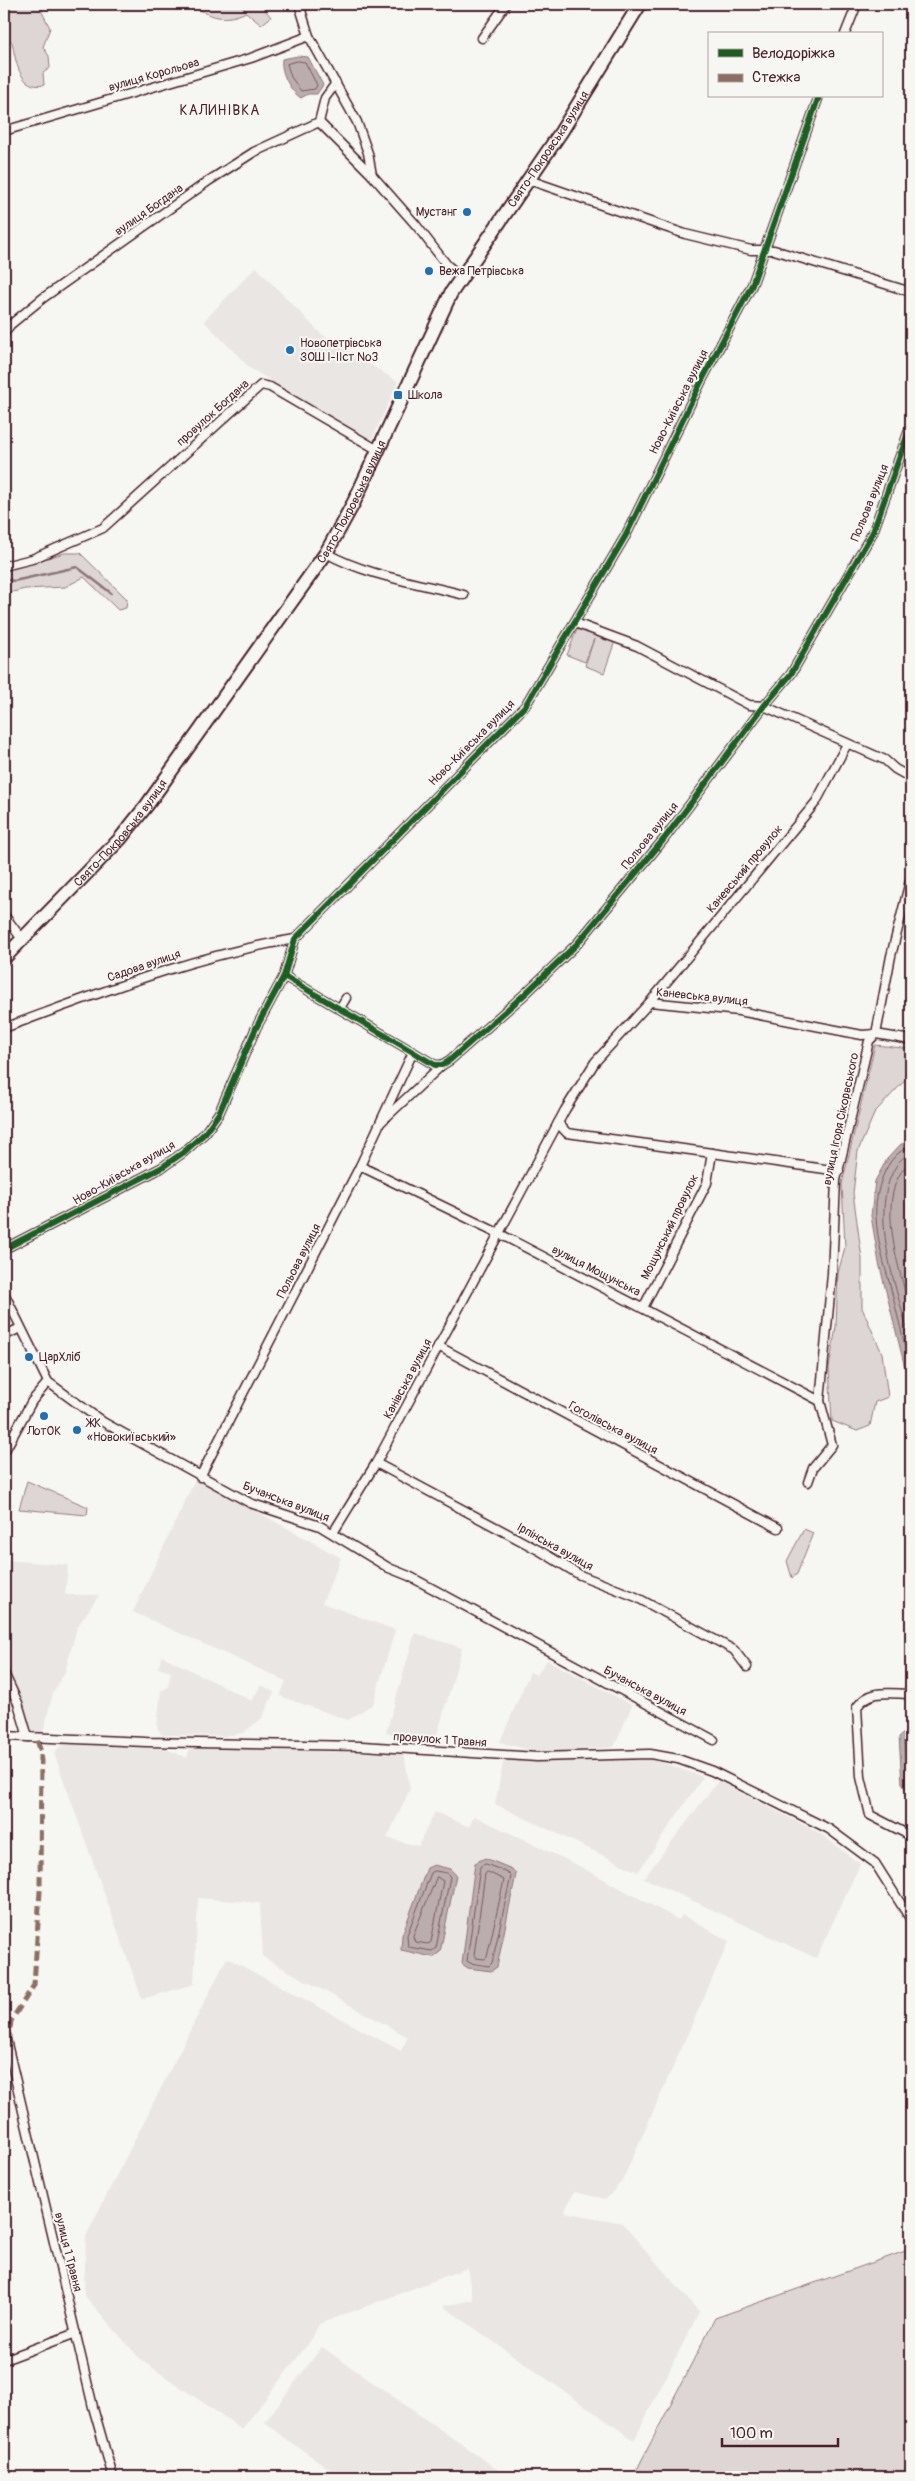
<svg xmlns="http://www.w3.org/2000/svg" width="915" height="2481" viewBox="0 0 915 2481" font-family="Pangolin,sans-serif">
	<rect width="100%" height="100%" fill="#f6f6f2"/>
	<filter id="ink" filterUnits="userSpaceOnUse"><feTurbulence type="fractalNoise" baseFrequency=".02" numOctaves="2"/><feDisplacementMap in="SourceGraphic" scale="10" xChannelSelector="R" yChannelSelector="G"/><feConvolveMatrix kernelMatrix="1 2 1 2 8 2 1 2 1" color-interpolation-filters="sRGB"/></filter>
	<g filter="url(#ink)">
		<!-- built -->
		<g fill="#e9e6e3">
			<polygon points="256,267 320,333 398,382 371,441 250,368 204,321"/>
			<polygon points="196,1478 341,1558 322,1603 395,1630 373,1704 348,1720 280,1696 286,1681 133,1612"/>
			<polygon points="4,1560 68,1565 65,1595 99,1595 77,1627 65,1672 53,1693 43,1732 30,1731 22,1703 4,1662"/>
			<polygon points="415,1633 462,1648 435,1742 386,1733"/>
			<polygon points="162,1656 252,1701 261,1685 274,1692 262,1718 243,1733 223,1736 162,1735 157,1727 161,1691 168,1687 171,1672 158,1668"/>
			<polygon points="547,1660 632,1705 614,1747 540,1753 500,1742 530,1672 537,1675"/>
			<polygon points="62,1744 166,1749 187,1758 190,1747 404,1754 410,1789 387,1838 418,1846 435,1812 469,1827 474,1816 579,1866 679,1920 682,1915 729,1941 622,2181 606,2199 574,2192 564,2212 622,2223 699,2312 634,2440 443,2306 473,2300 467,2268 319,2324 311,2340 242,2429 141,2360 84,2295 86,2236 227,1958 401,2051 408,2037 263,1957 260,1903 198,1898 194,1984 142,1999 54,1753"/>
			<polygon points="504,1759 652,1759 703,1777 638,1872 495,1804"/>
			<polygon points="718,1781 821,1834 860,1864 816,1958 644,1878"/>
			<polygon points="322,2347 508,2477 342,2477 283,2437 265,2422"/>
		</g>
		<!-- green -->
		<g fill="#ddd6d5" stroke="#947a80">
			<path d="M4,4H71L47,6L41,10L50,28L43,47L49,56L50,68L43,73L44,85C19,90 16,61 12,42L4,36Z"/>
			<path d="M192,4H260L271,17L261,25L246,12C225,22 210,18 192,4Z"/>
			<polygon points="64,553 80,553 127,599 126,608 118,610 84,577 65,587 25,589 4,594 4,571"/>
			<polygon points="578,627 615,641 604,673 585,666 594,639 585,662 567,655"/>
			<polygon points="875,1045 911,1049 910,1075 875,1112 858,1151 853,1193 862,1259 862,1308 882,1353 888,1397 875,1402 870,1426 857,1431 832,1421 829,1368 836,1327 838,1273 845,1247 842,1184"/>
			<polygon points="27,1481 88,1507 87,1515 19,1509"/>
			<polygon points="804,1529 813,1533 797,1574 792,1578 787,1561"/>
			<polygon points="911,2249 911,2477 633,2477 715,2318"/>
		</g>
		<!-- water -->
		<g fill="#bbadae" stroke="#8e747a">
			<path d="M298,56L308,57L323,85L317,94H308L301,98C290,91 280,72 282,59Z"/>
			<polygon points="911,1142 911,1449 908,1380 879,1263 871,1216 875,1181 887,1159 901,1144"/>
			<polygon points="904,1733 911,1733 911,1792 905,1789 902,1783 899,1737"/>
			<polygon points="485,1858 512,1869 516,1874 497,1967 491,1971 468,1968 462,1964 475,1863"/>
			<polygon points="434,1865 450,1869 456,1875 440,1952 433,1957 401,1950 402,1935 427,1868"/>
		</g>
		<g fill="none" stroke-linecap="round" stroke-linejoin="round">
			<!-- shore -->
			<g stroke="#77585f" stroke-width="1">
				<polygon points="298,61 305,62 317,85 315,89 301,91 291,77 287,64"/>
				<path d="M911,1147C885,1152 874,1195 876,1217C877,1240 884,1263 890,1285C897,1313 904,1342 911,1370"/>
				<path d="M911,1154C904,1155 898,1162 895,1168C867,1216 899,1294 911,1344"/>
				<path d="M911,1161C871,1194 901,1272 911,1314"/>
				<polyline points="911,1738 904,1741 907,1781 911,1786"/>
				<polygon points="486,1864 508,1873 511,1876 492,1963 489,1966 470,1963 467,1961 480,1867"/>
				<polygon points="435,1871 447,1873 450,1877 436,1948 432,1951 408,1947 407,1935 431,1873"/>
				<polygon points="488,1872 504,1880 487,1957 485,1959 476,1958 474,1955 485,1874"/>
				<polygon points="437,1877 443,1881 431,1942 428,1944 415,1942 413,1936"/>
			</g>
			<!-- stream -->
			<polyline stroke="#8e747a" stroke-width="2.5" points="4,579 14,581 77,567 111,593"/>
			<!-- minor casing -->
			<g stroke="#4a1f2b" stroke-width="11">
				<g id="minor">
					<polyline points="299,4 309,36 357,122 368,153 372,175 416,225 447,265 460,276"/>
					<polyline points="845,34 857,4"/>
					<polyline points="482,38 506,4"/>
					<polyline points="319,122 372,175"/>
					<polyline points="319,122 325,98 336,83"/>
					<polyline points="4,131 251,58 309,36"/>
					<polyline points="529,180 685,234 751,250 774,250 911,292"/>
					<polyline points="4,334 10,325 43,298 210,180 254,152 319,122"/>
					<path d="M326,553C367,576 419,583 464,595"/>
					<polyline points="4,566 32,559 103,528 261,385 270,387 378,450"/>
					<polyline points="575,623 637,646 749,705 764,706 885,760 895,769 911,778"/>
					<polyline points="4,915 22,939"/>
					<polyline points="284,976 435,1065 442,1065 450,1060 525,994 577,944 664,839 764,706 791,674 873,532 911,425"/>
					<polyline points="650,1002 816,802 847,744"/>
					<polyline points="340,1008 346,998"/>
					<path d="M4,1028C100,993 194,955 295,939"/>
					<polyline points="381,1122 442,1065"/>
					<polyline points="558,1123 567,1133 712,1153 707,1183 643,1308"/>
					<polyline points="712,1153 839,1171"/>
					<polyline points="360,1166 498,1233 820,1401"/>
					<polyline points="4,1249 161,1168 184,1152 205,1133 219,1113 256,1028 284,976 295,939 525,706 626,535 701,382 752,285 819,96"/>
					<polyline points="4,1293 48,1382 103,1422 250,1503 320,1526 389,1568 409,1576 714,1740"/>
					<polyline points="4,1336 20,1328"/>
					<polyline points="438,1346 778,1528"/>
					<polyline points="4,1452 32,1401 48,1382"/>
					<polyline points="376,1463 542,1552 580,1575 636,1597 734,1650 747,1667"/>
					<polyline points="200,1477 360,1166 413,1052"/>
					<polyline points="808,1482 813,1468 832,1445 820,1401 832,1274 836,1180 869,1041 876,1034 891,956 911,877"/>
					<polyline points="333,1533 376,1463 565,1110 595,1062 650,1002 739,1011 862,1035 876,1034 911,1040"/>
					<polyline points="4,1673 18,1703 28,1737"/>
					<path d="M911,1694C891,1694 870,1688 857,1707L861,1777L870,1815L911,1836"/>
					<polyline points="4,1736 146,1742 362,1746 537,1757 650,1754 678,1759 712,1771 829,1829 875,1863 911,1920"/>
					<polyline points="4,2031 93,2407 113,2477"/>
					<polyline points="4,2360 76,2333"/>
				</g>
			</g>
			<!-- primary casing -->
			<g stroke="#4a1f2b" stroke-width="16">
				<g id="primary">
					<path id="s1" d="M4,958L120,839L147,805L326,553L354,502L451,293L561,132L640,4"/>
				</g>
			</g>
			<!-- minor -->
			<use href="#minor" stroke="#f6f6f2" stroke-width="8"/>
			<!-- primary -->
			<use href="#primary" stroke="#f6f6f2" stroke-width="12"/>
			<!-- quiet -->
			<polyline stroke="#8d6e63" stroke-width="5" stroke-dasharray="10 5" stroke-linecap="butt" points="8,2043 11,2021 34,1985 40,1891 41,1752 36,1737"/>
			<!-- cycleway casing -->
			<g stroke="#f6f6f2" stroke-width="9">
				<g id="cycleway">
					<polyline points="284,976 435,1065 442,1065 450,1060 525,994 577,944 664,839 764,706 791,674 873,532 911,425"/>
					<polyline points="4,1249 161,1168 184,1152 205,1133 219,1113 256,1028 284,976 295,939 525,706 626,535 701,382 752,285 819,96"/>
				</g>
			</g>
			<!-- cycleway -->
			<use href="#cycleway" stroke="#1b5e20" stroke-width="6"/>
		</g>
	</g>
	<!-- markers -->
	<g fill="#1f6fb2" stroke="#f6f6f2" stroke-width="2">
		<circle cx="467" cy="212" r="5"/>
		<circle cx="429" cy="271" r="5"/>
		<circle cx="290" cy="350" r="5"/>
		<rect x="393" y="390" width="10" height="10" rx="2.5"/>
		<circle cx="29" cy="1357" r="5"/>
		<circle cx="44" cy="1416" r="5"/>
		<circle cx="77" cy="1430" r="5"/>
	</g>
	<g text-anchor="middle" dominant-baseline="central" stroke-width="4" stroke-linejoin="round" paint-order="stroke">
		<!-- street labels -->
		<g font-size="12" fill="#4a1f2b" stroke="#f6f6f2">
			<text transform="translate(154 75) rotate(-16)">вулиця Корольова</text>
			<text stroke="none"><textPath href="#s1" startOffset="981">Свято-Покровська вулиця</textPath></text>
			<text transform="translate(149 210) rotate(-35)">вулиця Богдана</text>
			<text transform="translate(679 402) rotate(-63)">Ново-Київська вулиця</text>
			<text transform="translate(213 413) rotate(-42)">провулок Богдана</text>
			<text stroke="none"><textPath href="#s1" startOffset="576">Свято-Покровська вулиця</textPath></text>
			<text transform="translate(870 503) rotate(-68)">Польова вулиця</text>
			<text transform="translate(472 743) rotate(-45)">Ново-Київська вулиця</text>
			<text stroke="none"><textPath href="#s1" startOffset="171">Свято-Покровська вулиця</textPath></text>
			<text transform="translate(650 836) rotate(-51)">Польова вулиця</text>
			<text transform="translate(745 869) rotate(-50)">Каневський провулок</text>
			<text transform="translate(144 966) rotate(-19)">Садова вулиця</text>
			<text transform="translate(702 997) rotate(6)">Каневська вулиця</text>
			<text transform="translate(841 1119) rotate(-78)">вулиця Ігоря Сікорвського</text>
			<text transform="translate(124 1173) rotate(-30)">Ново-Київська вулиця</text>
			<text transform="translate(670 1227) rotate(-64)">Мощунський провулок</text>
			<text transform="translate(299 1261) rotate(-63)">Польова вулиця</text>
			<text transform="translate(596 1271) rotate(27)">вулиця Мощунська</text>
			<text transform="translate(408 1379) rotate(-62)">Канівська вулиця</text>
			<text transform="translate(613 1428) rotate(28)">Гоголівська вулиця</text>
			<text transform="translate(286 1502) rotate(21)">Бучанська вулиця</text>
			<text transform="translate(555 1547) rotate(29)">Ірпінська вулиця</text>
			<text transform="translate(645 1691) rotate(28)">Бучанська вулиця</text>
			<text transform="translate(440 1740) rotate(4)">провулок 1 Травня</text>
			<text transform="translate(68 2252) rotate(76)">вулиця 1 Травня</text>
		</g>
		<!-- poi labels -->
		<g font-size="12" fill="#4a1f2b" stroke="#f6f6f2" text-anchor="start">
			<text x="457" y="212" text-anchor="end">Мустанг</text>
			<text x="439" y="271">Вежа Петрівська</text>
			<text x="300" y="343">Новопетрівська<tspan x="300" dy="14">ЗОШ I-IIст №3</tspan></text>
			<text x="408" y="395">Школа</text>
			<text x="39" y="1357">ЦарХліб</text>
			<text x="87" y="1423">ЖК<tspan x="87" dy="14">«Новокиївський»</tspan></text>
			<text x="44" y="1431" text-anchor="middle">ЛотОК</text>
		</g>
		<!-- neighbourhood labels -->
		<g font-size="14" letter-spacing="1" fill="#4a1f2b" stroke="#f6f6f2">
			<text x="220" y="110">КАЛИНІВКА</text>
		</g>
	</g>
	<!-- margin -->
	<rect width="915" height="2481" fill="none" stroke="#f6f6f2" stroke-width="20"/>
	<rect x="10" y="10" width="895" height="2461" fill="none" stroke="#4a1f2b" stroke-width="2" filter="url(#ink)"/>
	<!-- legend -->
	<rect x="708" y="32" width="175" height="65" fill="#f6f6f2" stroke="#b1a0a2"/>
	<rect x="718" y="49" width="25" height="8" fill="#1b5e20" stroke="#b1a0a2"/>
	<text x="752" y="58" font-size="15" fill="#4a1f2b">Велодоріжка</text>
	<rect x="718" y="74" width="25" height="8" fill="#8d6e63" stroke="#b1a0a2"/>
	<text x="752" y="82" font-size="15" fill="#4a1f2b">Стежка</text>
	<!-- scale -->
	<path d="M722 2438v8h116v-8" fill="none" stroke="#4a1f2b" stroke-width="2.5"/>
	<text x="730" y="2438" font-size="15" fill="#4a1f2b" stroke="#f6f6f2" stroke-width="4" paint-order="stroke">100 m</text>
</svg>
